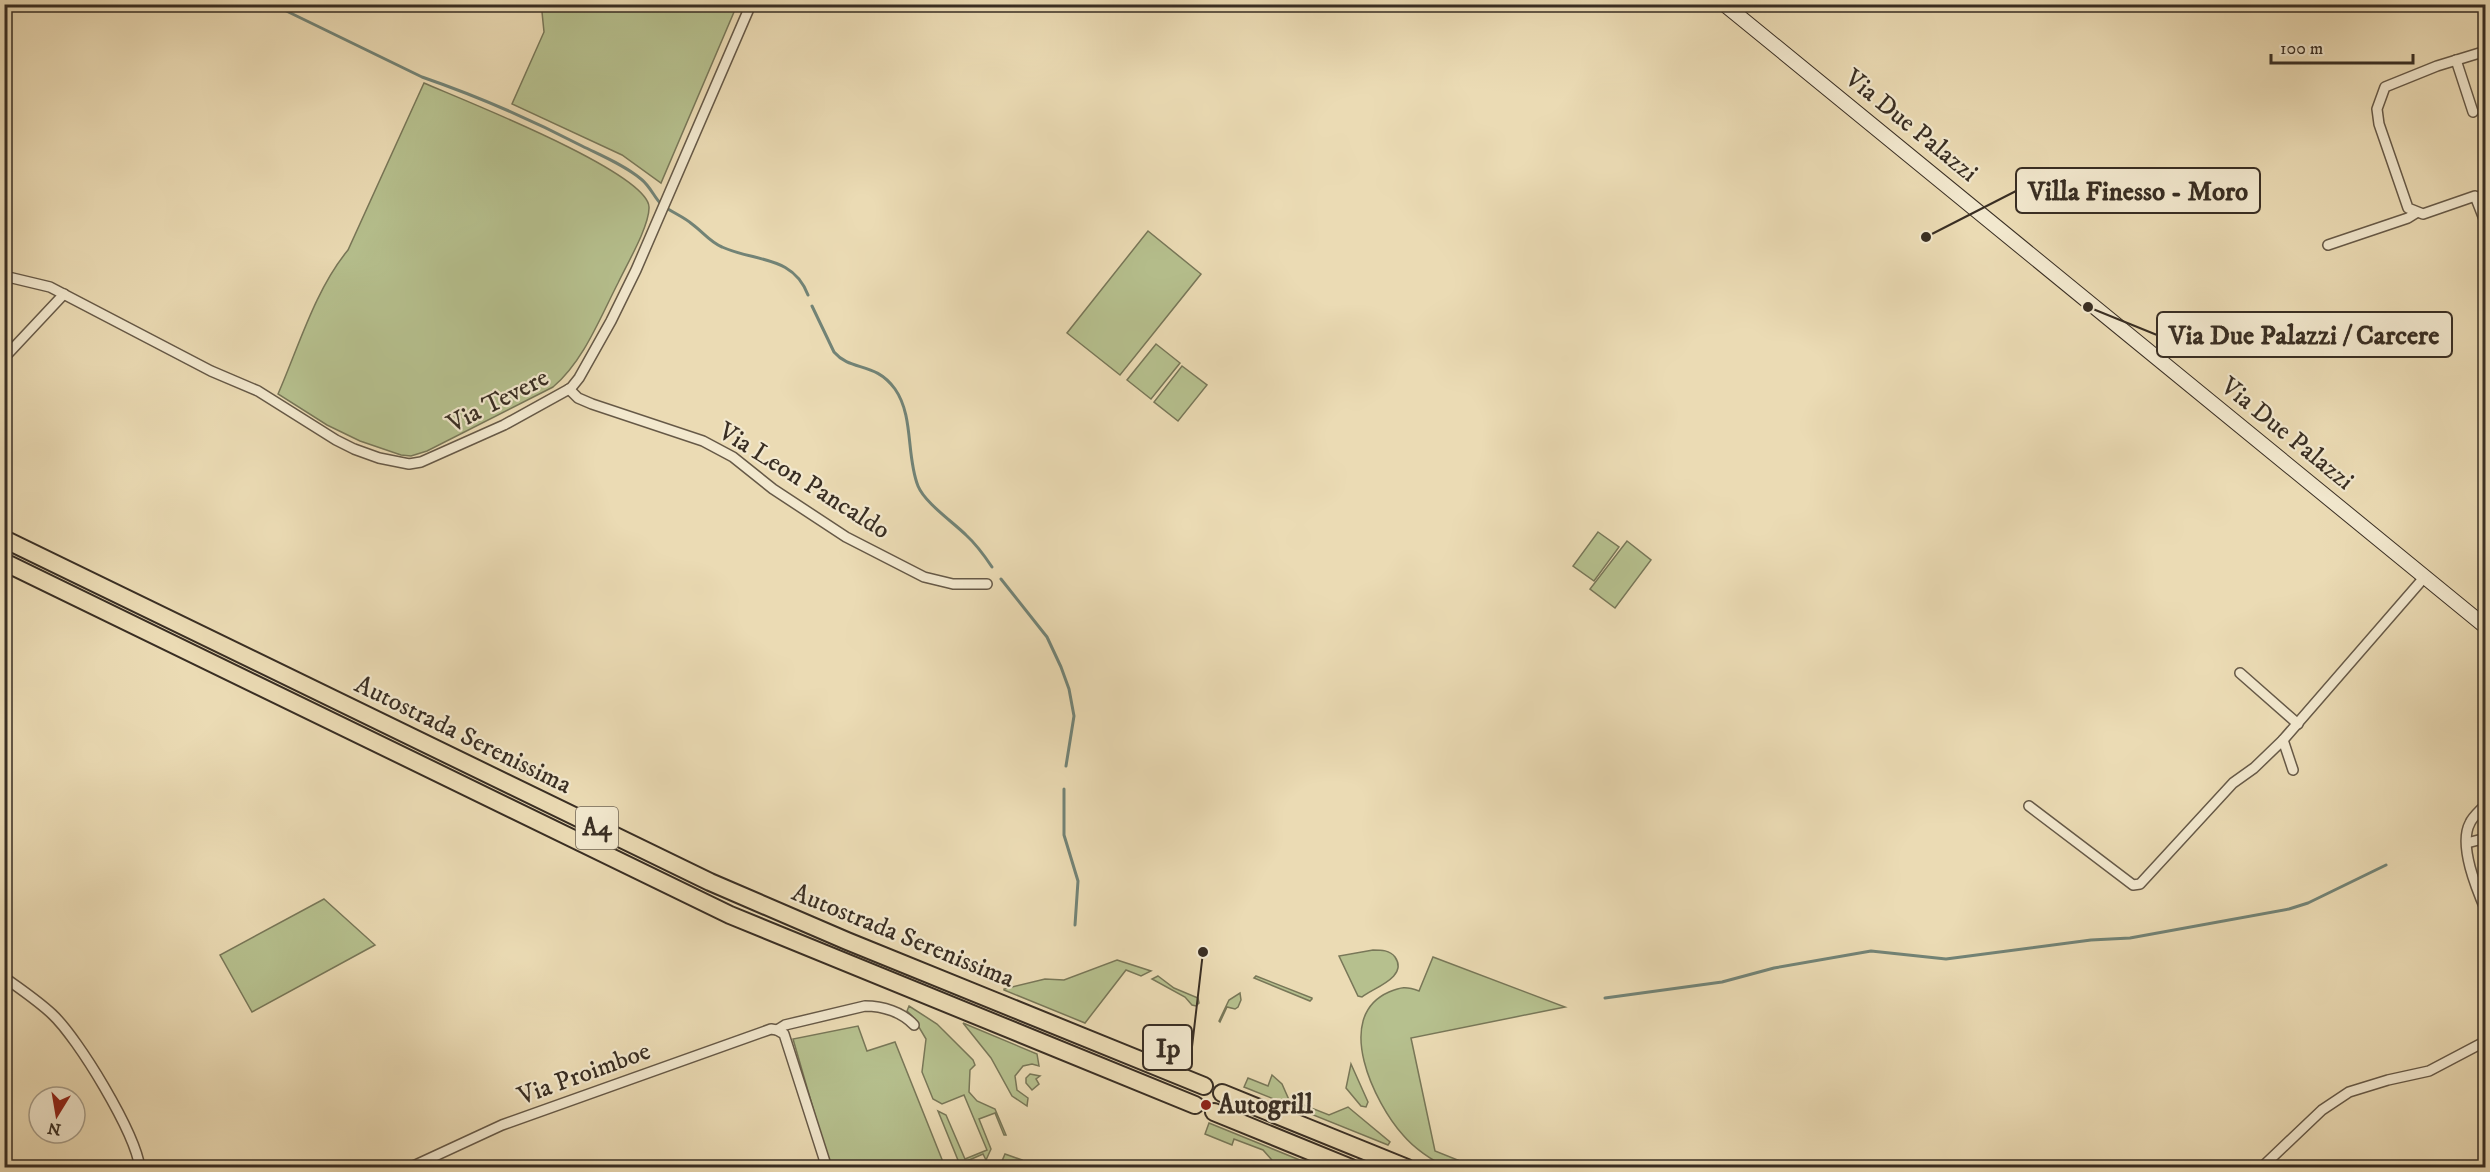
<svg xmlns="http://www.w3.org/2000/svg" width="2490" height="1172" viewBox="0 0 2490 1172" font-family="'IM FELL DW Pica',serif">
	<rect width="100%" height="100%" fill="#ebdbb4"/>
	<filter id="stains"><feTurbulence type="fractalNoise" baseFrequency=".00333" numOctaves="4"/><feColorMatrix values="0 0 0 0 .2 0 0 0 0 .09 0 0 0 0 .02 0 0 0 .5 -.17"/></filter>
	<radialGradient id="worn" r=".72"><stop offset=".6" stop-color="#630" stop-opacity="0"/><stop offset="1" stop-color="#630" stop-opacity=".3"/></radialGradient>
	<!-- green -->
	<g fill="#b6c08e" stroke="#787758" stroke-width="1.5">
		<polygon points="545,5 737,5 661,183 622,155 512,104 544,32 542,12"/>
		<path d="M424,83C458,98 648,172 649,207C650,225 626,266 618,283C600,318 583,362 553,387L427,451L411,456L401,455L360,441L327,425L278,394C299,346 315,290 348,250Z"/>
		<polygon points="1148,231 1201,274 1120,375 1067,333"/>
		<polygon points="1156,344 1180,363 1151,399 1127,380"/>
		<polygon points="1182,366 1207,385 1178,421 1154,402"/>
		<polygon points="1598,532 1619,547 1594,581 1573,566"/>
		<polygon points="1627,541 1651,560 1615,608 1590,589"/>
		<polygon points="324,899 375,945 252,1012 220,955"/>
		<path d="M1373,950C1381,950 1390,950 1395,957C1409,977 1373,988 1362,997L1358,996L1339,956Z"/>
		<path d="M1433,957L1565,1007L1411,1038L1435,1151L1475,1167C1467,1168 1456,1169 1448,1167C1433,1162 1413,1147 1403,1135C1375,1104 1332,1017 1389,992C1401,987 1406,986 1419,991Z"/>
		<polygon points="1117,960 1151,971 1141,976 1126,970 1085,1023 1004,990 1004,989 1045,979 1064,980"/>
		<polygon points="1158,976 1174,988 1198,998 1199,1003 1196,1006 1192,1005 1185,997 1152,979"/>
		<polygon points="1256,976 1312,998 1312,999 1310,1001 1254,978"/>
		<polygon points="1240,993 1241,1000 1238,1007 1235,1009 1227,1007 1220,1022 1219,1021 1229,1000"/>
		<polygon points="909,1006 937,1024 973,1060 975,1065 970,1070 969,1092 977,1101 995,1109 1006,1135 1004,1135 995,1113 979,1119 991,1149 986,1160 983,1154 967,1161 969,1167 960,1165 938,1111 946,1115 965,1159 987,1150 964,1095 942,1104 933,1099 922,1072 926,1039 913,1017 907,1011"/>
		<polygon points="963,1023 1037,1054 1039,1066 1032,1064 1023,1066 1015,1076 1017,1090 1028,1098 1027,1106 1012,1096 991,1058"/>
		<polygon points="858,1026 867,1051 895,1042 945,1167 830,1167 793,1039"/>
		<polygon points="1351,1064 1368,1102 1366,1107 1361,1106 1346,1088"/>
		<polygon points="1030,1074 1040,1076 1036,1079 1039,1084 1032,1090 1026,1083 1026,1078"/>
		<polygon points="1272,1075 1282,1084 1290,1102 1298,1099 1301,1104 1329,1115 1348,1107 1390,1142 1388,1145 1244,1087 1248,1078 1268,1086"/>
		<polygon points="1209,1123 1317,1167 1278,1167 1263,1150 1234,1139 1232,1145 1205,1134"/>
		<polygon points="1005,1154 1022,1160 1030,1167 1005,1167 1002,1161"/>
	</g>
	<g fill="none" stroke-linecap="round" stroke-linejoin="round">
		<!-- stream -->
		<g stroke="#728376" stroke-width="3">
			<path d="M272,4L422,77C477,96 530,119 582,146C602,156 624,165 641,179C650,186 654,197 661,204"/>
			<path d="M668,209C676,214 685,218 692,224C703,232 710,242 722,247C755,262 793,255 808,295"/>
			<path d="M812,306L834,352C851,372 875,361 895,389C914,416 906,456 918,486C925,503 953,522 966,535C977,545 984,555 992,567"/>
			<polyline points="1001,579 1047,637 1061,667 1069,689 1074,716 1066,766"/>
			<polyline points="1064,789 1064,835 1078,881 1075,925"/>
			<polyline points="1605,998 1722,982 1774,968 1871,951 1946,959 2091,940 2130,938 2289,909 2308,903 2386,865"/>
		</g>
		<!-- street casing -->
		<g stroke="#665947" stroke-width="12">
			<g id="street">
				<polyline points="2486,51 2437,66 2385,87 2377,109 2379,124 2408,208 2423,214 2475,196 2486,224"/>
				<polyline points="2456,60 2473,112"/>
				<polyline points="2328,245 2408,218 2416,213"/>
				<polyline points="4,276 50,287 211,371 258,391 336,440 354,449 379,458 409,464 421,462 504,425 571,388 579,378 611,321 636,270 751,4"/>
				<polyline points="4,358 64,294"/>
				<polyline points="569,389 578,398 592,404 703,441 733,457 773,489 846,537 924,577 953,584 987,584"/>
				<polyline points="2240,673 2298,724"/>
				<polyline points="2283,740 2293,770"/>
				<path d="M2486,804C2481,810 2473,816 2470,823C2458,845 2477,890 2486,911"/>
				<polyline points="2029,806 2133,885 2140,884 2233,783 2254,768 2283,740 2422,580 2428,580"/>
				<polyline points="2467,843 2486,838"/>
				<path d="M4,977C20,989 37,1000 52,1014C78,1038 135,1132 140,1168"/>
				<path d="M777,1030L785,1025L865,1006C883,1006 902,1012 914,1025"/>
				<polyline points="409,1168 502,1125 771,1029 777,1030 784,1034 827,1168"/>
				<polyline points="2261,1168 2322,1110 2349,1092 2388,1080 2429,1071 2486,1041"/>
			</g>
		</g>
		<!-- secondary casing -->
		<g stroke="#392e23" stroke-width="16">
			<polyline id="secondary" points="1724,4 2486,627"/>
		</g>
		<!-- highway casing -->
		<g stroke="#392e23" stroke-width="20">
			<g id="highway">
				<polyline points="4,539 710,882 847,941 1204,1086"/>
				<polyline points="4,562 730,915 1195,1105"/>
				<polyline points="1222,1093 1407,1168"/>
				<polyline points="1214,1112 1351,1168"/>
			</g>
		</g>
		<!-- street -->
		<use href="#street" stroke="#f2e8ce" stroke-width="9"/>
		<!-- secondary -->
		<use href="#secondary" stroke="#f2e8ce" stroke-width="14"/>
		<!-- highway -->
		<use href="#highway" stroke="#ebdbb4" stroke-width="16"/>
	</g>
	<!-- markers -->
	<circle fill="#8f2418" stroke="#f2e8ce" stroke-width="2" cx="1206" cy="1105" r="6"/>
	<g text-anchor="middle" dominant-baseline="central" stroke-width="4.5" stroke-linejoin="round" paint-order="stroke">
		<!-- shield labels -->
		<rect fill="#f2e8ce" stroke="#706656" stroke-width="1.5" x="576" y="807" width="42" height="42" rx="4.5"/>
		<g font-size="24" font-weight="bold" fill="#392e23">
			<text x="597" y="828">A4</text>
		</g>
		<!-- street labels -->
		<g font-size="26" fill="#392e23" stroke="#f2e8ce">
			<text transform="translate(1911 126) rotate(39)">Via Due Palazzi</text>
			<text transform="translate(498 401) rotate(-27)">Via Tevere</text>
			<text transform="translate(2287 434) rotate(39)">Via Due Palazzi</text>
			<text transform="translate(804 481) rotate(32)">Via Leon Pancaldo</text>
			<text transform="translate(463 735) rotate(26)">Autostrada Serenissima</text>
			<text transform="translate(903 936) rotate(22)">Autostrada Serenissima</text>
			<text transform="translate(584 1074) rotate(-20)">Via Proimboe</text>
		</g>
		<!-- poi labels -->
		<g font-size="26" font-weight="bold" fill="#392e23" stroke="#f2e8ce" text-anchor="start">
			<text x="1218" y="1105">Autogrill</text>
		</g>
	</g>
	<!-- callouts -->
	<path fill="none" stroke="#392e23" stroke-width="2" d="M1926 237L2016 191M2088 307L2157 335M1203 952L1192 1047"/>
	<g fill="#392e23" stroke="#f2e8ce" stroke-width="2">
		<circle cx="1926" cy="237" r="6"/>
		<circle cx="2088" cy="307" r="6"/>
		<circle cx="1203" cy="952" r="6"/>
	</g>
	<g fill="#f2e8ce" stroke="#392e23" stroke-width="2">
		<rect x="2016" y="168" width="244" height="45" rx="6"/>
		<rect x="2157" y="312" width="295" height="45" rx="6"/>
		<rect x="1143" y="1025" width="49" height="45" rx="6"/>
	</g>
	<g font-size="27" text-anchor="middle" font-weight="bold" fill="#392e23">
		<text x="2138" y="200">Villa Finesso - Moro</text>
		<text x="2304" y="344">Via Due Palazzi / Carcere</text>
		<text x="1168" y="1057">Ip</text>
	</g>
	<!-- margin -->
	<rect width="2490" height="1172" fill="none" stroke="#ebdbb4" stroke-width="24"/>
	<rect x="6" y="6" width="2478" height="1160" fill="none" stroke="#392e23" stroke-width="3"/>
	<rect x="12" y="12" width="2466" height="1148" fill="none" stroke="#392e23" stroke-width="1.5"/>
	<!-- north arrow -->
	<g transform="translate(57 1115) rotate(191)"><circle r="28" fill="#f2e8ce" stroke="#a89e8a" stroke-width="1.5"/>
	<path d="M0-4.5L10 22L0 15L-10 22Z" fill="#8f2418"/>
	<text y="-9" font-size="16" font-weight="bold" text-anchor="middle" fill="#392e23">N</text>
	</g>
	<!-- scale -->
	<path d="M2271 54v9h142v-9" fill="none" stroke="#392e23" stroke-width="3"/>
	<text x="2280" y="54" font-size="18" fill="#392e23" stroke="#f2e8ce" stroke-width="4.5" paint-order="stroke">100 m</text>
	<rect width="100%" height="100%" filter="url(#stains)"/>
	<rect width="100%" height="100%" fill="url(#worn)"/>
</svg>
